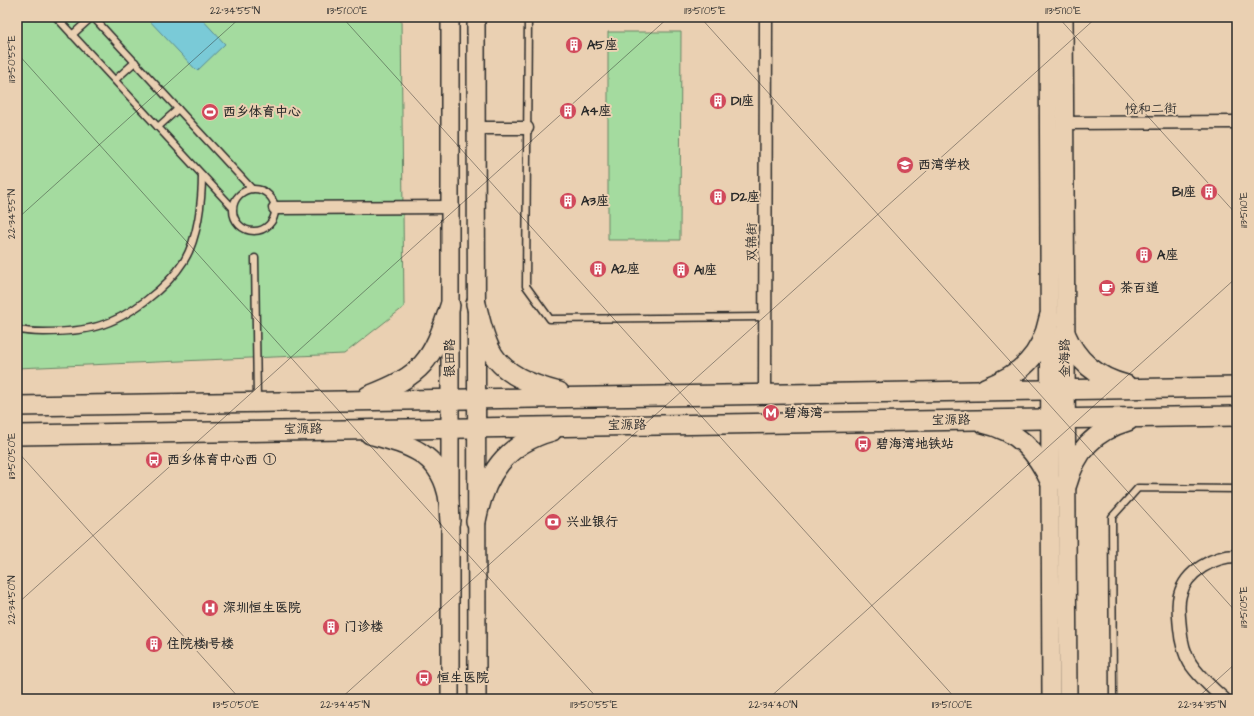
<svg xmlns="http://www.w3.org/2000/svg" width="1254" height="716" viewBox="0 0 1254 716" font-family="'Architects Daughter','LXGW WenKai TC',sans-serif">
	<rect width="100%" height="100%" fill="#ead0b2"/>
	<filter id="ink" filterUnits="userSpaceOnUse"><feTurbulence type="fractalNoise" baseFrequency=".025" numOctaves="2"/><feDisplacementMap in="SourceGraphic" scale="8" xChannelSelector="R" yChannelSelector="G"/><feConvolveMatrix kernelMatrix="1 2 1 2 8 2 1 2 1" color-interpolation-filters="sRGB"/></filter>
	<g filter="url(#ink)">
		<!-- green -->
		<g fill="#a4db9f" stroke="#688365">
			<polygon points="17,17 401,17 404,307 344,354 17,368"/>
			<polygon points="608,32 681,32 680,240 608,240"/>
		</g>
		<!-- water -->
		<polygon fill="#7acad7" stroke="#5a8a92" points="146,17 200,17 225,44 197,71"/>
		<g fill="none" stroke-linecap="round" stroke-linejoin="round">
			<!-- lane casing -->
			<g stroke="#2b2b2b" stroke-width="9">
				<g id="lane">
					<polyline points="56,17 232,207"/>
					<polyline points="93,17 252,189"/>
					<polyline points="528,17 526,286 550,319 765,317"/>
					<polyline points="72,35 92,17"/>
					<polyline points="115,80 135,62"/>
					<polyline points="158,127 178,109"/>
					<circle cx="254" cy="210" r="21"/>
					<polyline points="255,258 257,400"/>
					<path d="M17,329C26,332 35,332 44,332C62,332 81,331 98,326C128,318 168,287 184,261C198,238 202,201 202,175"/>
					<polyline points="1113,699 1112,517 1138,488 1237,489"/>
				</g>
			</g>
			<!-- street casing -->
			<g stroke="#2b2b2b" stroke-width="15">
				<g id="street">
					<polyline points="1065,123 1237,122"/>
					<polyline points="476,128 527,128"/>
					<polyline points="275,208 450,207"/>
					<polyline points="765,395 766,17"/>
					<path d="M1224,699C1212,688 1199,677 1190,663C1184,653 1181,640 1180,628C1179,617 1177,605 1180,595C1186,571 1214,556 1237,556"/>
				</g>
			</g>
			<!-- secondary casing -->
			<g stroke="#2b2b2b" stroke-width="20">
				<g id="secondary">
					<polyline points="450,17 450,699"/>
					<polyline points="476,17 477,699"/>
					<polyline points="1048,17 1051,699"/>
					<polyline points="1064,17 1068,699"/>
				</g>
			</g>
			<!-- primary casing -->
			<g stroke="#2b2b2b" stroke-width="22">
				<g id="primary">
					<path d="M476,304C480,319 483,335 490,349C502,375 533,385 559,392"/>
					<path d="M1065,333C1077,361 1096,377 1126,385"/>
					<path d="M985,388C1021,374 1041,357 1049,318"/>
					<path d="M368,396C423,375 432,361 450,306"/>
					<polyline points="17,406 1237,387"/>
					<path d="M983,423C1019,431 1037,452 1051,483"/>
					<path d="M370,434C405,444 437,451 447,491C450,500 449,512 450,521"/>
					<polyline points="17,435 1237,416"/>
					<path d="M1067,484C1076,451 1094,431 1128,421"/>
					<path d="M476,521C485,475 505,444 552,431"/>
				</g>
			</g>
			<!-- lane -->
			<use href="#lane" stroke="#ead0b2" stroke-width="6"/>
			<!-- street -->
			<use href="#street" stroke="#ead0b2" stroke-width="12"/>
			<!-- secondary -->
			<use href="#secondary" stroke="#ead0b2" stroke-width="17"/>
			<!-- primary -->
			<use href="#primary" stroke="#ead0b2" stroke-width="19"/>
		</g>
	</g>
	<!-- ticks -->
	<path fill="none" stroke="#2b2b2b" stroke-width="1" stroke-opacity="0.45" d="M342,17L956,699M700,17L1237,613M1058,17L1237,215M17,53L598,699M17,219L241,17M17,451L240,699M17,604L669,17M340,699L1097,17M768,699L1237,277M1196,699L1237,662"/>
	<!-- icons -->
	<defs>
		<g id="building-disc" transform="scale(0.9)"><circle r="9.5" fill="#d1495b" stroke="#ead0b2"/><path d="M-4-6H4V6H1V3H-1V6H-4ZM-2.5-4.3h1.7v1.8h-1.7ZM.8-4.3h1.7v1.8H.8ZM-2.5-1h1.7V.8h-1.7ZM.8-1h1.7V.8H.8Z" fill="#fff"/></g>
		<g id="stadium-disc" transform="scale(0.9)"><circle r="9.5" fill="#d1495b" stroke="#ead0b2"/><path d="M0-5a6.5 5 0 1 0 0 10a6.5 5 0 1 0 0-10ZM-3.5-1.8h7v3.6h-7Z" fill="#fff"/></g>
		<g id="school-disc" transform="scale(0.9)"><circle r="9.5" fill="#d1495b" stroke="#ead0b2"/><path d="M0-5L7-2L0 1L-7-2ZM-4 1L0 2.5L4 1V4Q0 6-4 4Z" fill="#fff"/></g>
		<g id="cafe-disc" transform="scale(0.9)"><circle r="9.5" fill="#d1495b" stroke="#ead0b2"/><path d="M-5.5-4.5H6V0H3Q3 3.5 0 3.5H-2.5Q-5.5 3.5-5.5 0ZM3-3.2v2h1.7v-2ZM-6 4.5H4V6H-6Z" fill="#fff"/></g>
		<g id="metro-disc" transform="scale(0.9)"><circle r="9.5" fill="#d1495b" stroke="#ead0b2"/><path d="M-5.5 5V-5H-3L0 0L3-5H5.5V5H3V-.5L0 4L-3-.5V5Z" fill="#fff"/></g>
		<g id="bus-disc" transform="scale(0.9)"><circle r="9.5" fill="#d1495b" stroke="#ead0b2"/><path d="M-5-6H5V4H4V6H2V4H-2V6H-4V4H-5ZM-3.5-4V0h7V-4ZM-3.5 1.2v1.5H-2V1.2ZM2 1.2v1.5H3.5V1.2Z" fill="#fff"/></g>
		<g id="bank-disc" transform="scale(0.9)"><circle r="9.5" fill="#d1495b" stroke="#ead0b2"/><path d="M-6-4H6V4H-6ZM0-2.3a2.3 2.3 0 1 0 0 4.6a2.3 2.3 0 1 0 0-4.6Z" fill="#fff"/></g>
		<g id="hospital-disc" transform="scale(0.9)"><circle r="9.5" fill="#d1495b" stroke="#ead0b2"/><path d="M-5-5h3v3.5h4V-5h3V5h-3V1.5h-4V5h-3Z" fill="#fff"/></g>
	</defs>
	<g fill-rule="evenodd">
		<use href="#building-disc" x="574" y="45"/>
		<use href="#building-disc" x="718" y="101"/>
		<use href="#building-disc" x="568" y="111"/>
		<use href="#stadium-disc" x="210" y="112"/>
		<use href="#school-disc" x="905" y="165"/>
		<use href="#building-disc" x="1209" y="192"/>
		<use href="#building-disc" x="718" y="197"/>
		<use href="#building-disc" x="568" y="201"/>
		<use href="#building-disc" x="1144" y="255"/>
		<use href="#building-disc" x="598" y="269"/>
		<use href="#building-disc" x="681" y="270"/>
		<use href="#cafe-disc" x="1107" y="288"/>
		<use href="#metro-disc" x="771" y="413"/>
		<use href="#bus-disc" x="863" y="444"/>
		<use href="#bus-disc" x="154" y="460"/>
		<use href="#bank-disc" x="553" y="522"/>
		<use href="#hospital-disc" x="210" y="608"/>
		<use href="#building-disc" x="331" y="627"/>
		<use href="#building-disc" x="154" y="644"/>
		<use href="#bus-disc" x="424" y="678"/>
	</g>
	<g text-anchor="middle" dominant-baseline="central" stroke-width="4" stroke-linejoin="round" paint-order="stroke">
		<!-- poi labels -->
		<g font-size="13" font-weight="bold" fill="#2b2b2b" stroke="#ead0b2" text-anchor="start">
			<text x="587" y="45">A5座</text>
			<text x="731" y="101">D1座</text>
			<text x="581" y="111">A4座</text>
			<text x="223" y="112">西乡体育中心</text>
			<text x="918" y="165">西湾学校</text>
			<text x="1196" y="192" text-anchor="end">B1座</text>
			<text x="731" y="197">D2座</text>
			<text x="581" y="201">A3座</text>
			<text x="1157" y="255">A座</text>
			<text x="611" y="269">A2座</text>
			<text x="694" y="270">A1座</text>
			<text x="1120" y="288">茶百道</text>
			<text x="784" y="413">碧海湾</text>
			<text x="876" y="444">碧海湾地铁站</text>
			<text x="167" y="460">西乡体育中心西 ①</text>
			<text x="566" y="522">兴业银行</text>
			<text x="223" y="608">深圳恒生医院</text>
			<text x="344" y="627">门诊楼</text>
			<text x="167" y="644">住院楼1号楼</text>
			<text x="437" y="678">恒生医院</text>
		</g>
		<!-- street labels -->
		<g font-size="13" fill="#2b2b2b" stroke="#ead0b2">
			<text transform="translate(1151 109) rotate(-1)">悦和二街</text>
			<text transform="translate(752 242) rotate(-90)">双锦街</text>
			<text transform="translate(450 358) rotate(-90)">银田路</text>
			<text transform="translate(1065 358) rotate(-91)">金海路</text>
			<text transform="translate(951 420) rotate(-1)">宝源路</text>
			<text transform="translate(627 425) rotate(-1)">宝源路</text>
			<text transform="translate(303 429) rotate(-1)">宝源路</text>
		</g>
	</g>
	<!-- margin -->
	<rect width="1254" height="716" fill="none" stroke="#ead0b2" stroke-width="44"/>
	<rect x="22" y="22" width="1210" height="672" fill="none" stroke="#2b2b2b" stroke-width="1.5"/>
	<g font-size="10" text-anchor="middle" fill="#2b2b2b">
		<text x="235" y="14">22°34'55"N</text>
		<text x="347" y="14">113°51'00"E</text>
		<text x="705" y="14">113°51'05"E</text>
		<text x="1063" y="14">113°51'10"E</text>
		<text transform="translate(11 59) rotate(-90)" y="4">113°50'55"E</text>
		<text transform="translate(1243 210) rotate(-90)" y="4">113°51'10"E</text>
		<text transform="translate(11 214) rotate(-90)" y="4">22°34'55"N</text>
		<text transform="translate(11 456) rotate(-90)" y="4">113°50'50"E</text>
		<text transform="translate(11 600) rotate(-90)" y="4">22°34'50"N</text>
		<text transform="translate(1243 607) rotate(-90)" y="4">113°51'05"E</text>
		<text x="236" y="708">113°50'50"E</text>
		<text x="345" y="708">22°34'45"N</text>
		<text x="594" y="708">113°50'55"E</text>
		<text x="773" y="708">22°34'40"N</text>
		<text x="952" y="708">113°51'00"E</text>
		<text x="1202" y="708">22°34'35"N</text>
	</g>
</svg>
